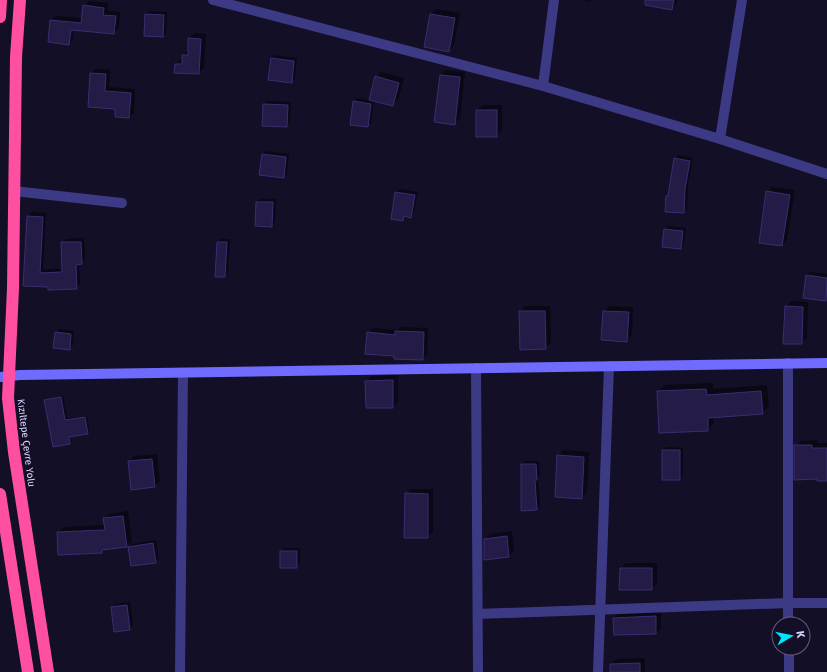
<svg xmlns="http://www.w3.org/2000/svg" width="827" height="672" viewBox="0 0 827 672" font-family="'Fira Sans',sans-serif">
	<rect width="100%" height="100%" fill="#130f26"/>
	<!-- shadow -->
	<g fill="#0007">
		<polygon points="583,0 592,0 590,2"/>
		<polygon points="650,0 678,0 677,3 672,8"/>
		<polygon points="89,1 108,3 107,11 120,12 119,28 114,33 74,29 73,39 69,44 49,41 51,20 56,16 83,18 84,6"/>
		<polygon points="436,9 460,13 454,45 449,51 425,47 431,14"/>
		<polygon points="150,11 167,12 166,33 163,36 145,35 146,14"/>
		<polygon points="195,33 206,34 204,68 198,73 176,64 181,59 183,59 183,55 189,50 189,38"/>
		<polygon points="275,55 297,58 295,79 291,82 272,58"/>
		<polygon points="95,69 110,70 109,87 135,89 134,113 129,117 116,108 91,74"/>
		<polygon points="446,70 465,72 460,118 454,124 441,75"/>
		<polygon points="381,72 404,78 398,100 392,105 374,100 371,123 368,126 354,102 357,98 370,100 376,77"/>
		<polygon points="267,101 291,102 290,122 286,126 264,104"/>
		<polygon points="483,105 502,105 502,131 496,136 477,136 477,110"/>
		<polygon points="266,151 289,154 287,174 284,177 263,154"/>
		<polygon points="678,155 693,158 688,184 687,209 684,212 667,197 669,195 675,159"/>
		<polygon points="772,187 795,190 787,240 782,245 767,192"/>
		<polygon points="400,189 418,192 414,213 411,216 406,216 403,220 396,192"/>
		<polygon points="260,199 276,199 275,222 272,226 256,225 257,202"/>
		<polygon points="32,212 46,213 43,269 63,269 62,243 66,239 84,238 85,259 81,263 79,264 80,284 76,288 24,285 28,216"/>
		<polygon points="668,226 686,228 684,245 681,248 665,229"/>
		<polygon points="221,239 230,239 228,273 225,276 218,242"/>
		<polygon points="810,272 827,274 827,298 825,300 807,275"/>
		<polygon points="791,301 808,302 807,338 801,343 786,307"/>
		<polygon points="525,306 550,306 551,343 545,348 520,312"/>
		<polygon points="609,306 633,307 632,335 626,341 604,311"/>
		<polygon points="401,327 428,328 427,355 422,359 395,355 368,333 373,328 397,330"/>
		<polygon points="59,329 74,331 73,345 70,349 56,333"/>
		<polygon points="398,375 398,401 393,407 367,407 366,382 371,376"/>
		<polygon points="713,383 713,389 767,385 769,407 762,413 714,417 714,423 708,430 658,392 665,385"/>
		<polygon points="63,396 67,418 87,416 89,432 88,433 70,436 71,441 69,443 45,401 47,399"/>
		<polygon points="817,440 817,443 827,443 827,479 796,479 796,446 801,441"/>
		<polygon points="667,447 683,448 683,475 680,479 663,479 663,451"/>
		<polygon points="563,450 589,452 587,492 582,498 558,456"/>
		<polygon points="157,454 160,481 155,486 129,462 134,456"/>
		<polygon points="525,461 539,461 540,476 538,477 540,505 537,509 522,464"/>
		<polygon points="411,489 433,489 433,532 427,537 406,494"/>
		<polygon points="128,511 132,541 126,546 104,549 102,552 58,532 64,527 105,525 104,519 109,514"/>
		<polygon points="512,531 514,551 509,556 485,539 490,534"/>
		<polygon points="156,540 159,558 155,562 129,547 132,544"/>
		<polygon points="284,548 300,548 300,564 296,567 281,552"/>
		<polygon points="626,563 657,563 657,584 651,589 621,568"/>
		<polygon points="130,602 133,625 130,629 112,607 115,604"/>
		<polygon points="661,611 661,628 656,633 614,618 619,613"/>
		<polygon points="645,658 645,672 611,672 611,664 616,659"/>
	</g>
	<!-- building -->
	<g fill="#241b47" stroke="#3b2d73">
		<polygon points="645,0 674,0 672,10 645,5"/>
		<polygon points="83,5 104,8 103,15 116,16 114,34 71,30 69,45 48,42 50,20 81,23"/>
		<polygon points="145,14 164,15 163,37 144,36"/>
		<polygon points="430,14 455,18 449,52 424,47"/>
		<polygon points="188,38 201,39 199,74 174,73 175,64 182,64 182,55 188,55"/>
		<polygon points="271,58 294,61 292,83 268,80"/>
		<polygon points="90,73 106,74 105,91 131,93 129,118 115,117 115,109 88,107"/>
		<polygon points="440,75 460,77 455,125 434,122"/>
		<polygon points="375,76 399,83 393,106 369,100"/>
		<polygon points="353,101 371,104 368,127 350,125"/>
		<polygon points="263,104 288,105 287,127 262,126"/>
		<rect x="476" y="110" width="21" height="27"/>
		<polygon points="262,154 286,157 284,178 259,175"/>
		<polygon points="674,158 690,161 685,189 684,213 665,212 666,196 668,196"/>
		<polygon points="766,191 790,195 782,246 759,243"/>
		<polygon points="395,192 415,195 411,218 404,216 403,221 391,219"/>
		<polygon points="256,202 273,202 272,227 255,226"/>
		<polygon points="27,216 43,217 40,273 62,272 61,242 81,242 82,264 76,265 77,289 48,290 48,287 23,286"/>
		<polygon points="664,229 683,231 681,249 662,247"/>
		<polygon points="217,242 227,242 225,277 215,277"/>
		<polygon points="806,275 827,278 826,301 803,298"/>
		<polygon points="785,306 803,307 802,344 783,344"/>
		<polygon points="519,311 545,311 546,349 520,350"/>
		<polygon points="603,311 629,312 627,342 601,340"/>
		<polygon points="395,331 424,332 423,360 394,359 394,356 365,354 367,332 395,335"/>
		<polygon points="55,332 71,334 70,350 53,348"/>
		<polygon points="393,380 393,408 366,408 365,381"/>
		<polygon points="706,389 707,395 761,391 763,414 708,418 708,431 659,433 657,391"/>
		<polygon points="61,397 65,420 85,417 88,434 69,437 70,444 53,447 44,400"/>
		<polygon points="794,445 812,445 812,448 827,448 827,481 817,481 817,479 794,480"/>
		<rect x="662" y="450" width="18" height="30"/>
		<polygon points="557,455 584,457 582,499 555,497"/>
		<polygon points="152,459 155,487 131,490 128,461"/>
		<polygon points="521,464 536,464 537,480 535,480 537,510 521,511"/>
		<polygon points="405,493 428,494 428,538 404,538"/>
		<polygon points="123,516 127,547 102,550 102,553 58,555 57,532 105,530 103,518"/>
		<polygon points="507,536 509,557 484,560 484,539"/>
		<polygon points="153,543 156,563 131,566 128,547"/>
		<rect x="280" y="551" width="17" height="17"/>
		<polygon points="620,568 652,568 652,590 619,590"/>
		<polygon points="127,605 130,630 114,632 111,607"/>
		<polygon points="656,616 656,634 614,635 613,618"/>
		<polygon points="640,663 640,672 610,672 610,664"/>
	</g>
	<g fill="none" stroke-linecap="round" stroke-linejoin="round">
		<!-- street -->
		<g stroke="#3d3a85" stroke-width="10">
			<polyline points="213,0 543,86 720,139 827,174"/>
			<polyline points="543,86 554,0"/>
			<polyline points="720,139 742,0"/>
			<polyline points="14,191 122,203"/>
			<polyline points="788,363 788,624"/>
			<polyline points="476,368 478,672"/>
			<polyline points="478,614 788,603 827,603"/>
			<polyline points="789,648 789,672"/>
			<polyline points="180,672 183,373"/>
			<polyline points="598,672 609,366"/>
		</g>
		<!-- secondary -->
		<polyline stroke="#6f6bff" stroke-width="10" points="0,377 20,375 827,363"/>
		<!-- highway -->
		<g stroke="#ff4fa3" stroke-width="12">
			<polyline points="20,0 16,57 13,288 8,398 14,452 48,672"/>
			<polyline points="0,17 1,0"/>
			<polyline points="0,494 28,672"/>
		</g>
	</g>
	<g text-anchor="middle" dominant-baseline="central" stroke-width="3.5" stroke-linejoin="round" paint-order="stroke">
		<!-- street labels -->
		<g font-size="10" fill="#d9d4ff" stroke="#130f26">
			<text transform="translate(26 443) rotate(83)">Kızıltepe Çevre Yolu</text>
		</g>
	</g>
	<!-- north arrow -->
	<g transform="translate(791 636) rotate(80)"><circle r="19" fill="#130f26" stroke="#625e7d"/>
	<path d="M0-3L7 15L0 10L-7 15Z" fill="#00e5ff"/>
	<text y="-6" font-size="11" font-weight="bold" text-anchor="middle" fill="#d9d4ff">K</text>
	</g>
</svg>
